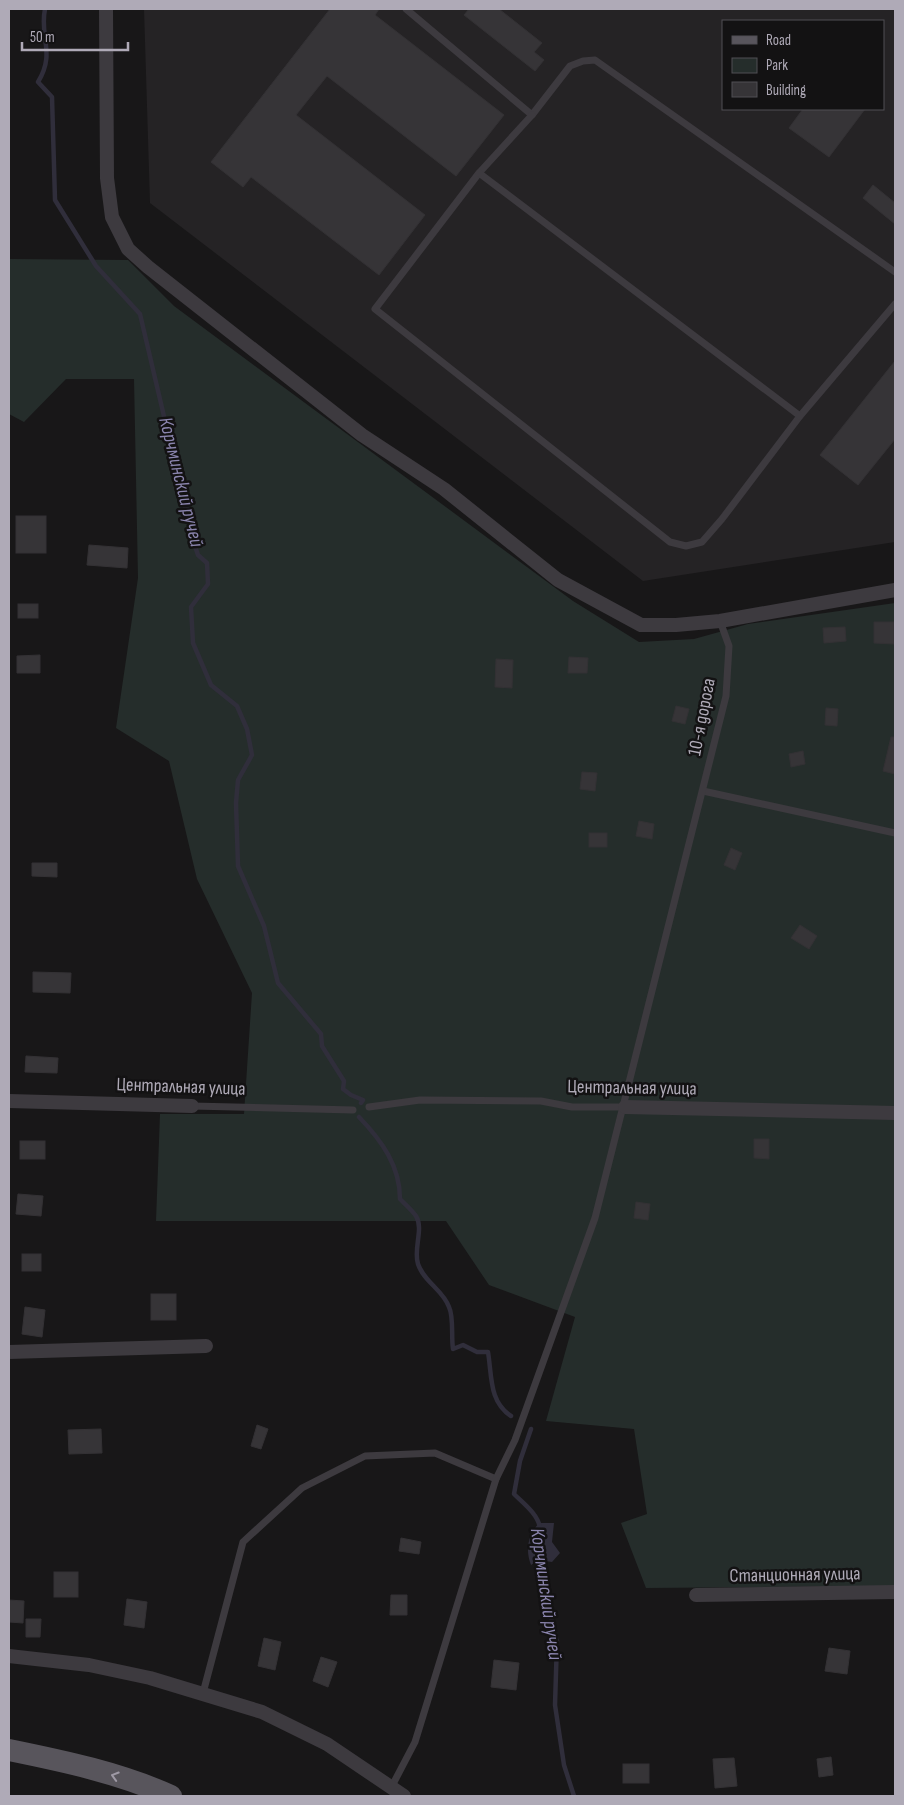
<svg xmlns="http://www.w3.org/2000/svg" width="904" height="1805" viewBox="0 0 904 1805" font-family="'Sofia Sans Condensed',sans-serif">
	<rect width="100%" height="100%" fill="#181718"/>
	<!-- built -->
	<path fill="#252325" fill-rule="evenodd" d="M144,9H895V542L643,581L150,203ZM723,21H883V109H723Z"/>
	<!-- green -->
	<polygon fill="#252d2b" points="9,259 128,260 174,306 573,601 639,642 694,639 748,624 895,603 895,1586 646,1588 621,1523 647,1514 634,1429 546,1421 575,1317 489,1285 446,1221 156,1221 160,1114 244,1114 252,993 197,879 169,761 116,728 138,578 134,379 66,379 24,422 9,414"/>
	<!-- water -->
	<path fill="#302e3b" d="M539,1523H554L552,1542L560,1553L552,1562L538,1560L531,1565C525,1550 528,1535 539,1523Z"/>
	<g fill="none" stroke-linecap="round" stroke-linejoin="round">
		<!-- stream -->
		<g stroke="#302e3b" stroke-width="4.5">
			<path d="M45,9C39,37 56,53 38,82L52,97L55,200L96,266L140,314L193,540L198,555L207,563L208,584L191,607L193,643L211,685L237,706L247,729L252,755L238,780L236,803L238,866L264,926L278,983L321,1034L322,1046L344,1081L343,1089L351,1095L363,1100L361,1103"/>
			<path d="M359,1117C382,1141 400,1166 400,1199C405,1204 412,1210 416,1216C424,1229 413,1249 418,1264C424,1282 443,1290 449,1307C454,1317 451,1337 453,1349L463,1345L477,1352H488C492,1376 489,1402 511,1416"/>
			<path d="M531,1429L520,1461L514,1494C523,1503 538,1514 540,1528"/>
			<polyline points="542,1556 548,1606 557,1641 555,1705 564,1765 574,1796"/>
		</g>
	</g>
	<!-- building -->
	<g fill="#363437" stroke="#333134">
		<polygon points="330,9 379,9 375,15 504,115 456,176 327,76 296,115 425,215 379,275 251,177 243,187 211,162"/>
		<polygon points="469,9 499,9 542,43 534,52 544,60 535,71 464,15"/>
		<polygon points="803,109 865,109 829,157 789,128"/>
		<polygon points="873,185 895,203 895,224 863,198"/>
		<polygon points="895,361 895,439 858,485 820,455"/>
		<rect x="16" y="516" width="30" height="37"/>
		<polygon points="89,545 128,548 127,568 87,565"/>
		<rect x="18" y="604" width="20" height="14"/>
		<polygon points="874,622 894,622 894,644 874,643"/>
		<polygon points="845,627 846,641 824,643 823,628"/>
		<polygon points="40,655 40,673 17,673 17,656"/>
		<polygon points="569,657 588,658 587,673 568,673"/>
		<polygon points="496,659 513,660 512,688 495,687"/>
		<polygon points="676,706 689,709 685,724 672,721"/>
		<polygon points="826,708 838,709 837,726 825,725"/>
		<polygon points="891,737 895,737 895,774 883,771"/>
		<polygon points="803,751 805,764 791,767 789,754"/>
		<polygon points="582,772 597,773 595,791 580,789"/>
		<polygon points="639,821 654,824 652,839 636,836"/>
		<rect x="589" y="833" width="18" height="14"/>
		<polygon points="731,848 742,853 735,870 724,865"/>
		<polygon points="32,863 57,863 57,877 32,876"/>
		<polygon points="800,925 817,936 809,949 791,938"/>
		<polygon points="33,972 71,973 70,993 33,992"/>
		<polygon points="26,1056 58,1058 57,1073 25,1072"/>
		<polygon points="754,1139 769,1139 769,1159 754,1158"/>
		<rect x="20" y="1141" width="25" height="18"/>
		<polygon points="18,1194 43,1196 41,1216 16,1214"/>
		<polygon points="636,1202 650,1204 648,1220 634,1218"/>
		<rect x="22" y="1254" width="19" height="17"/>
		<rect x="151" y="1294" width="25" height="26"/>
		<polygon points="25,1307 45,1310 42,1337 22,1334"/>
		<polygon points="257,1425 268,1429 261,1449 251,1446"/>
		<polygon points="101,1429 102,1453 69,1454 68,1430"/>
		<polygon points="401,1538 421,1542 419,1554 399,1551"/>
		<rect x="54" y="1572" width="24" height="25"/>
		<polygon points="391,1595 407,1595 407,1615 390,1615"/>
		<polygon points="127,1599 147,1602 144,1628 124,1625"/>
		<polygon points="9,1600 24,1601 23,1623 9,1622"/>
		<polygon points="26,1619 41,1619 40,1637 26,1637"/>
		<polygon points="264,1638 281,1642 275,1670 258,1666"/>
		<polygon points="829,1648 850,1651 847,1674 825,1671"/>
		<polygon points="321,1657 337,1662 328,1687 313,1681"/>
		<polygon points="494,1660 519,1663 516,1690 491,1687"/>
		<polygon points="831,1757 833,1775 819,1777 817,1759"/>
		<polygon points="734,1758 737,1786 715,1788 713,1759"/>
		<rect x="623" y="1764" width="26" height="19"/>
	</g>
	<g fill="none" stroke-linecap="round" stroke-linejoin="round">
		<!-- service -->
		<g stroke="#3d3a3f" stroke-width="7">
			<polyline points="406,9 532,115 570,66 583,61 595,60 895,272"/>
			<polyline points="532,115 479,173 375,309 670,542 686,546 702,542 722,519 800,416 895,304"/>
			<polyline points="479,173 800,416"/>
			<polyline points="703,791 895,833"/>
			<polyline points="192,1106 353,1110"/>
			<polyline points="369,1107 420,1100 541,1101 572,1107 625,1107"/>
			<polyline points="203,1693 243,1542 302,1488 365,1456 435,1453 496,1479"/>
			<polyline points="392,1786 415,1742 496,1479 515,1440 595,1218 726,696 729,646 720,621"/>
		</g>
		<!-- minor -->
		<g stroke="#3d3a3f" stroke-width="14">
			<polyline points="106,9 107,178 112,217 128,249 148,267 362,435 444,489 558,580 641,625 676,625 720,621 895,590"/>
			<polyline points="9,1101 192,1106"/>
			<polyline points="625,1107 895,1113"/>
			<polyline points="9,1352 206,1346"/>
			<polyline points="696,1595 895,1592"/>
			<polyline points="9,1656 89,1665 150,1678 262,1712 327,1744 404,1796"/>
		</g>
		<!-- primary -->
		<path stroke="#58555c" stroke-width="22" d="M9,1750C63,1761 120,1773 171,1796"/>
	</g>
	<!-- one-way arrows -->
	<defs><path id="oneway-chevron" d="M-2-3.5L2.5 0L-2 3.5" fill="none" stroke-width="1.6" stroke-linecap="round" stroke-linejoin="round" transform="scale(1.25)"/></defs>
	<use stroke="#9e99a5" href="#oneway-chevron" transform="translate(115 1776) rotate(-163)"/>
	<g text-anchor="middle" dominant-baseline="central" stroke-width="5" stroke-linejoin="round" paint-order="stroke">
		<!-- street labels -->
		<g font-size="19" fill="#afaab7" stroke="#131213">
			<text transform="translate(702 717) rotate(-79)">10-я дорога</text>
			<text transform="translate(181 1087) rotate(2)">Центральная улица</text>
			<text transform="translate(632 1088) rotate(1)">Центральная улица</text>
			<text transform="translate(795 1575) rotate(-1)">Станционная улица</text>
		</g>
		<!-- water labels -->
		<g font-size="20" font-style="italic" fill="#8b85ae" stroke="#131213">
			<text transform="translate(181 482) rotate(76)">Корчминский ручей</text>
			<text transform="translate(546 1594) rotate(82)">Корчминский ручей</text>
		</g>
	</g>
	<!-- border -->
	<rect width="904" height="1805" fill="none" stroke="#afaab7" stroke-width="20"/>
	<!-- legend -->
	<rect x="722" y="20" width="162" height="90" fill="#131213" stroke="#514f55"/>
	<rect x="732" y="36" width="25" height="8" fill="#58555c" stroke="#514f55"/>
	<text x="766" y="45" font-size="15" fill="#afaab7">Road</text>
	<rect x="732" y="58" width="25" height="15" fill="#252d2b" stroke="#514f55"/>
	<text x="766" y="70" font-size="15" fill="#afaab7">Park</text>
	<rect x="732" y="82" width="25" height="15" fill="#363437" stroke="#514f55"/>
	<text x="766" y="95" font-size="15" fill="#afaab7">Building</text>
	<!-- scale -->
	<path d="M22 42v8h106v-8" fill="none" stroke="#afaab7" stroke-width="2.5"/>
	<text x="30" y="42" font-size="15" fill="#afaab7" stroke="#131213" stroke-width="4" paint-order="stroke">50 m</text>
</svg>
